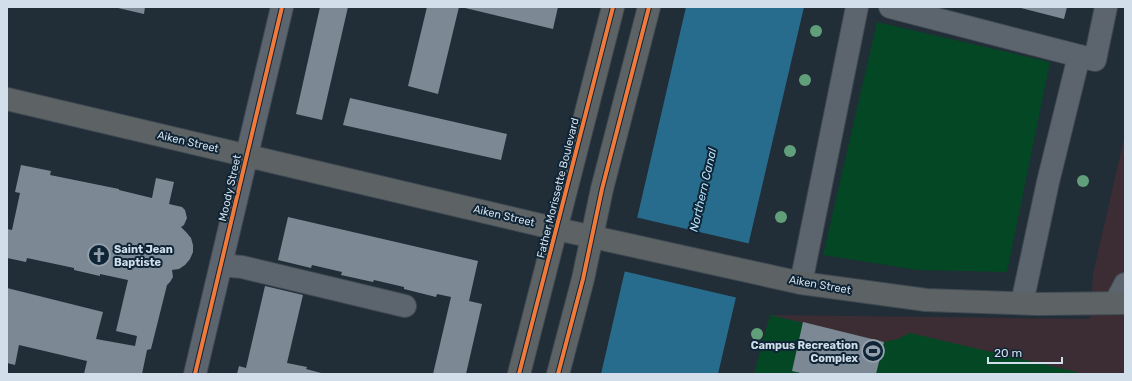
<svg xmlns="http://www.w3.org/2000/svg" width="1132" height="381" viewBox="0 0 1132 381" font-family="Rubik,sans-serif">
	<rect width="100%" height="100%" fill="#212d37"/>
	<!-- education -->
	<polygon fill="#3c2d35" points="1125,134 1125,374 754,374 770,315 1090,319 1093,274"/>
	<!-- green -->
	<g fill="#044724">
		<polygon points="877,22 1050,62 1007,272 917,270 823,255"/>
		<polygon points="770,315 884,342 898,339 910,333 1085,374 754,374"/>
	</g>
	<!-- water -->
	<polygon fill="#286c8d" points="686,7 804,7 718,374 601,374"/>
	<!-- pier -->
	<polygon fill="#212d37" points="635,217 751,244 738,298 623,271"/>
	<!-- building -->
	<g fill="#7c8995">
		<polygon points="119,7 145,7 144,14 118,8"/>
		<polygon points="320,7 348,7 322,120 296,114"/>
		<polygon points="427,7 459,7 438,94 408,86"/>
		<polygon points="461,7 558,7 553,29"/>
		<polygon points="1017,7 1067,7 1064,19"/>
		<polygon points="350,98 507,134 501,160 343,125"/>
		<polygon points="21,165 51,171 50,175 119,189 119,190 152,198 156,178 174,182 169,204 182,207 185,210 187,218 184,225 181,227 186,232 191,238 193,245 193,252 190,259 185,265 179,269 172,270 173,277 170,282 167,285 151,349 147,350 142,374 84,374 87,361 19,345 15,365 7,363 7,288 103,312 96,339 135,346 137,336 116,331 128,280 100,274 100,276 74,270 74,268 27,258 26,262 7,258 7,229 12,230 20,193 15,192"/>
		<polygon points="288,217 478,261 469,301 482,304 466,374 433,374 451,297 437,294 436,297 404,289 404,287 374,280 373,282 341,275 342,272 312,265 311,268 278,260"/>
		<polygon points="265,286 303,295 287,363 307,367 306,369 325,374 237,374 239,366 246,368"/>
		<polygon points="803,322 884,342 876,374 805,374 792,371"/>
	</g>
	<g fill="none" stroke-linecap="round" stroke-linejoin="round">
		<!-- minor casing -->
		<g stroke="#404a53" stroke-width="24">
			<g id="minor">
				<polyline points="890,7 1095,60 1106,7"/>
				<polyline points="221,265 242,267 405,306"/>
				<polyline points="801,283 857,7"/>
				<polyline points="1022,303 1048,182 1079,56"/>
				<polyline points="1115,303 1125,284"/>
				<polyline points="195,374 282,7"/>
			</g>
		</g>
		<!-- major casing -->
		<g stroke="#404a53" stroke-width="24">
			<g id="major">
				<polyline points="7,99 557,229 801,283 926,300 1037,304 1125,303"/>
				<polyline points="519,374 613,7"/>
				<polyline points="558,374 583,279 602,189 649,7"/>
			</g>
		</g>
		<!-- minor -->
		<use href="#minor" stroke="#5c646d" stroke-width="22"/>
		<!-- major -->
		<use href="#major" stroke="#5d6365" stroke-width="22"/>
		<!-- cycleway casing -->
		<g stroke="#0f2435" stroke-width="6">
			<g id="cycleway">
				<polyline points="195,374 282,7"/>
				<polyline points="519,374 613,7"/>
				<polyline points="558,374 583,279 602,189 649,7"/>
			</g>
		</g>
		<!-- cycleway -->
		<use href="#cycleway" stroke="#f17a3a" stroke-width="4"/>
	</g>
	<!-- trees -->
	<g fill="#619f7a">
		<circle cx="816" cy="31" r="6"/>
		<circle cx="805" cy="80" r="6"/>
		<circle cx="790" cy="151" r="6"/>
		<circle cx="1083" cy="181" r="6"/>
		<circle cx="781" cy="217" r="6"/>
		<circle cx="757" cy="334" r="6"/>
	</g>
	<!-- icons -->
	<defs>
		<g id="church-ring" transform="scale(1.15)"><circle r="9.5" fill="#0f2435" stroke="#94a1ac" stroke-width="1.5"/><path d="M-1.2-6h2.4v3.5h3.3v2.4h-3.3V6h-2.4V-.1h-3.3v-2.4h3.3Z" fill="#94a1ac"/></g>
		<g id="stadium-ring" transform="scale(1.15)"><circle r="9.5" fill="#0f2435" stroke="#94a1ac" stroke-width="1.5"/><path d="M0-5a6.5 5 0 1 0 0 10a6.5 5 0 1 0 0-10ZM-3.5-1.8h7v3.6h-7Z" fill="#94a1ac"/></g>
	</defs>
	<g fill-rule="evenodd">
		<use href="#church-ring" x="99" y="255"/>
		<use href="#stadium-ring" x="873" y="351"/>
	</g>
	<g text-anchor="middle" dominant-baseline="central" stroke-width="4" stroke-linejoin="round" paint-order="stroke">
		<!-- street labels -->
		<g font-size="11" fill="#d2dfeb" stroke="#0f2435">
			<text transform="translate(188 142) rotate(13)">Aiken Street</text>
			<text transform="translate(230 188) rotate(-77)">Moody Street</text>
			<text transform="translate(558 188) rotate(-76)">Father Morissette Boulevard</text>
			<text transform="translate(504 216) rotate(13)">Aiken Street</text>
			<text transform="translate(820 285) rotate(10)">Aiken Street</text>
		</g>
		<!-- poi labels -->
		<g font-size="11" font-weight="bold" fill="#d2dfeb" stroke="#0f2435" text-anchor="start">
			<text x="114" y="249">Saint Jean<tspan x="114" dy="13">Baptiste</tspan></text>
			<text x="858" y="345" text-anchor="end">Campus Recreation<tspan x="858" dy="13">Complex</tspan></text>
		</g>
		<!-- water labels -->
		<g font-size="12" font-style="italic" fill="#b4dff8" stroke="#0f2435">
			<text transform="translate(703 190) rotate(-77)">Northern Canal</text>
		</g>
	</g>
	<!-- border -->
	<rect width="1132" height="381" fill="none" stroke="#d2dfeb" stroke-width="16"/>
	<!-- scale -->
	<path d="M988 357v6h74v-6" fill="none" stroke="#d2dfeb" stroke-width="2"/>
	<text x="994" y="357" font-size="12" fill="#d2dfeb" stroke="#0f2435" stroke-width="3" paint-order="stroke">20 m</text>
</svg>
